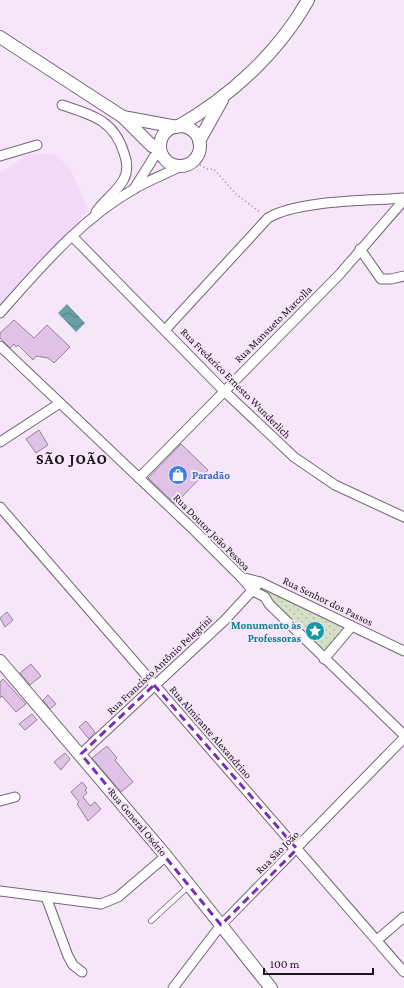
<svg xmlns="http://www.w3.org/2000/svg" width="404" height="988" viewBox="0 0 404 988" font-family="'Crimson Pro',serif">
	<defs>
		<pattern id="park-dots" width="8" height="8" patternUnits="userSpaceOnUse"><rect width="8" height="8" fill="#d4e1c6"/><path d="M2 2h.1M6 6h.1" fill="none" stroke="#b5c0aa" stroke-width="1.8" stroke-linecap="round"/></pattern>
		<pattern id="water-waves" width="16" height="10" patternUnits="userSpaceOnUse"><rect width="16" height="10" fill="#679fa5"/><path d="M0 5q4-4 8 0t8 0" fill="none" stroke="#548086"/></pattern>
	</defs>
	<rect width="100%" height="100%" fill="#f7e6fa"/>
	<!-- built -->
	<polygon fill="#f0daf5" points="29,154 54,154 69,167 89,210 0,307 0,173"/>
	<!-- park -->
	<polygon fill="url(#park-dots)" points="271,587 351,626 324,658 265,597"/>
	<!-- water -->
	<polygon fill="url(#water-waves)" points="67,304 85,323 76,332 58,313"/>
	<!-- building -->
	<g fill="#e0c2e6" stroke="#938496">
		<polygon points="14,320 34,338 47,325 70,347 54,363 48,358 36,356 33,360 18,345 16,347 14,344 10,348 0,338 0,333"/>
		<polygon points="39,430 48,445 36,453 26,439"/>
		<polygon points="181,444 208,470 175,504 148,478"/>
		<polygon points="7,612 13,620 5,627 0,618"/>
		<polygon points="31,664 41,676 30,685 20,673"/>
		<polygon points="3,679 26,704 16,712 2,696 0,698 0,682"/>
		<polygon points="48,695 56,704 50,709 43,700"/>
		<polygon points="32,714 37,720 25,730 19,724"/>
		<polygon points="86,721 95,732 89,739 79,727"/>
		<polygon points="107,746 117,758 115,760 133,782 121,792 92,758"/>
		<polygon points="65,753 70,759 61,770 54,762"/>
		<polygon points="82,782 87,788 85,790 87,793 83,797 90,806 95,802 101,809 88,821 77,804 79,802 71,792"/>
	</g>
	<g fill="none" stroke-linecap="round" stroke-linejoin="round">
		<!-- lane casing -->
		<g stroke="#736476" stroke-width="6">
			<polyline id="lane" points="151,921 189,886"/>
		</g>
		<!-- street casing -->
		<g stroke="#736476" stroke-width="11">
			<g id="street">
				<path d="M62,105C92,115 114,120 124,153C127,161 128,171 124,179C117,192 104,200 96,212"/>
				<polyline points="0,156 37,145"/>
				<polyline points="134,189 154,157 161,152"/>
				<polyline points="72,236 224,391 294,457 335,485 404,517"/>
				<polyline points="360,249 381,279 391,279 404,276"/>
				<path d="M0,313C40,268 81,219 134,189C149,180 166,174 181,166"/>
				<path d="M165,330L268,218C297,200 368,201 404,198"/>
				<polyline points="0,346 195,531 241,577 253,591 265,597 269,604 404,735"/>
				<polyline points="0,442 60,403"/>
				<polyline points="139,478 339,275 404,200"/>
				<polyline points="0,507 404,972"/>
				<polyline points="241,577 260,582 404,651"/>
				<polyline points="324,659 352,626"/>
				<polyline points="81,754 225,620 260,582"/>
				<polyline points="0,801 15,797"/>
				<polyline points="0,891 101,904 118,897 166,856"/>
				<polyline points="46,897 68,956 73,965 82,972"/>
				<polyline points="377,940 404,917"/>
				<polyline points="173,988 221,925 404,738"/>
			</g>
		</g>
		<!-- secondary casing -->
		<g stroke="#736476" stroke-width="14">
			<g id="secondary">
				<polyline points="0,37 123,117 152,146 160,150"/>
				<path d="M123,117L177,127C230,97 278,53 308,0"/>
				<circle cx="180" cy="146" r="20"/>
				<polyline points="199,141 222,100"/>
				<polyline points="0,661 166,856 271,988"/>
			</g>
		</g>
		<!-- path -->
		<polyline stroke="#8f8492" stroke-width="1.5" stroke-dasharray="1 3" stroke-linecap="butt" points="193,161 207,169 214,169 236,194 261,213"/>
		<!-- lane -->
		<use href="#lane" stroke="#fff" stroke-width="4.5"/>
		<!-- street -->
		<use href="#street" stroke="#fff" stroke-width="9"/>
		<!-- secondary -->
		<use href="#secondary" stroke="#fff" stroke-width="12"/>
	</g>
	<!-- marked area -->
	<path fill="none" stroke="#7b2cbf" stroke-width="3" stroke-dasharray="8 5" stroke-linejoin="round" d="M154,685L297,849L221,925L81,754Z"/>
	<!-- icons -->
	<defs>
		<g id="shop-disc" transform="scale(1)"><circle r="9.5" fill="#3f7fe0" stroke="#f7e6fa"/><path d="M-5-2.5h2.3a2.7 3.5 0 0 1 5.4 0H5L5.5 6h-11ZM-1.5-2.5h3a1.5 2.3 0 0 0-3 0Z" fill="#fff"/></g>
		<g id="sight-disc" transform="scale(1)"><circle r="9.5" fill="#0f9aa8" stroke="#f7e6fa"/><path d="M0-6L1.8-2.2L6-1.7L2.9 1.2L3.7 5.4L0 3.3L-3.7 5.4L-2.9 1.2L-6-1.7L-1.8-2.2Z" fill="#fff"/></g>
	</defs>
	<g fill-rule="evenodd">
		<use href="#shop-disc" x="178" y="475"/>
		<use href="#sight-disc" x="315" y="631"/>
	</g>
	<g text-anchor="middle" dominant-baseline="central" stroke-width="4" stroke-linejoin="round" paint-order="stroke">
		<!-- street labels -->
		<g font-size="11" fill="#1a141b" stroke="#f7e6fa">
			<text transform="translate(273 324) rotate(-45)">Rua Mansueto Marcolla</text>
			<text transform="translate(236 383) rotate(45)">Rua Frederico Ernesto Wunderlich</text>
			<text transform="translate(212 532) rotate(45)">Rua Doutor João Pessoa</text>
			<text transform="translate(328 601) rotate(26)">Rua Senhor dos Passos</text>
			<text transform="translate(159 665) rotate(-43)">Rua Francisco Antônio Pelegrini</text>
			<text transform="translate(211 732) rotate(49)">Rua Almirante Alexandrino</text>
			<text transform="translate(138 822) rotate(50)">Rua General Osório</text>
			<text transform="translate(277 852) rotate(-45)">Rua São João</text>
		</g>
		<!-- shop labels -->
		<g font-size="11" font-weight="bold" fill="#366cbe" stroke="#f7e6fa" text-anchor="start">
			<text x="192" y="475">Paradão</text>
		</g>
		<!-- culture labels -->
		<g font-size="11" font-weight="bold" fill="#0d838f" stroke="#f7e6fa" text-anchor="end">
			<text x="301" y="625">Monumento às<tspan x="301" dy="13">Professoras</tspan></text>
		</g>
		<!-- district labels -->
		<g font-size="15" font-weight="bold" letter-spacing="1" fill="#1a141b" stroke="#f7e6fa">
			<text x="72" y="459">SÃO JOÃO</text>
		</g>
	</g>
	<!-- scale -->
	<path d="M264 968v6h109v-6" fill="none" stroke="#1a141b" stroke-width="2"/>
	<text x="270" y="968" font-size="12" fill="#1a141b" stroke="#f7e6fa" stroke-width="3" paint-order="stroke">100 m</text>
</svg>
